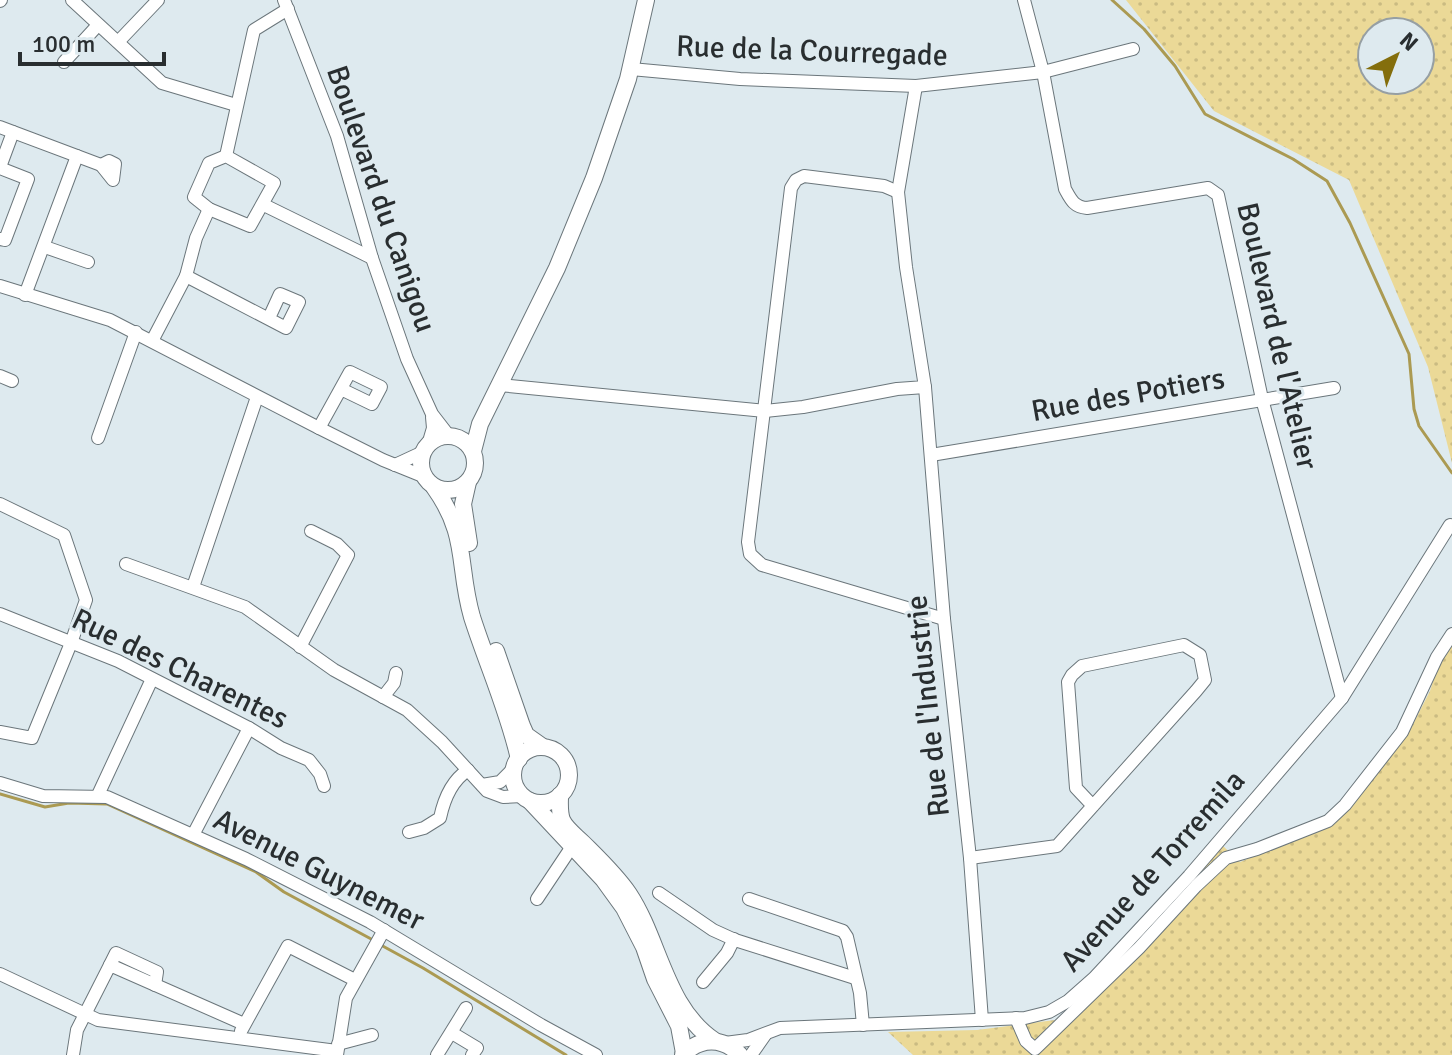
<svg xmlns="http://www.w3.org/2000/svg" width="1452" height="1055" viewBox="0 0 1452 1055" font-family="Signika,sans-serif">
	<defs>
		<pattern id="grass-dots" width="8" height="8" patternUnits="userSpaceOnUse" patternTransform="scale(2)"><rect width="8" height="8" fill="#ebd997"/><path d="M2 2h.1M6 6h.1" fill="none" stroke="#cabb82" stroke-width="1.8" stroke-linecap="round"/></pattern>
	</defs>
	<rect width="100%" height="100%" fill="#deeaef"/>
	<!-- grass -->
	<g fill="url(#grass-dots)" fill-rule="evenodd">
		<path d="M1126,0H1452V463L1428,367L1349,180L1214,111ZM1372,32H1420V80H1372Z"/>
		<polygon points="1452,640 1452,1055 913,1055 888,1032 977,1030 1055,1020 1098,985 1223,846 1240,862 1323,828 1349,806 1411,728 1430,691 1441,655"/>
	</g>
	<g fill="none" stroke-linecap="round" stroke-linejoin="round">
		<!-- stream -->
		<g stroke="#ab9a52" stroke-width="3">
			<polyline points="1112,0 1144,29 1175,66 1205,114 1293,159 1327,181 1350,223 1409,354 1414,409 1419,426 1452,473"/>
			<polyline points="0,794 45,807 69,803 107,804 256,872 284,892 373,940"/>
			<polyline points="379,944 423,968 566,1055"/>
		</g>
		<!-- minor casing -->
		<g stroke="#6b767b" stroke-width="14">
			<g id="minor">
				<polyline points="72,0 162,83 236,105"/>
				<polyline points="284,0 337,136 372,258 407,359 432,414 449,436"/>
				<path d="M1024,0L1043,72L1065,189C1071,200 1074,207 1087,208L1208,188L1218,195L1262,399L1342,698"/>
				<polyline points="0,1 1,0"/>
				<polyline points="118,42 158,0"/>
				<polyline points="64,62 98,25"/>
				<polyline points="631,69 740,79 916,86 1043,72 1133,49"/>
				<polyline points="0,127 101,165"/>
				<polygon points="226,156 274,183 250,226 209,209 194,197 209,163"/>
				<polyline points="226,156 254,30 288,9"/>
				<polygon points="109,161 115,164 113,180 101,165"/>
				<polyline points="0,167 13,132"/>
				<polyline points="0,168 28,179 5,240 0,239"/>
				<polyline points="898,192 884,186 804,176 796,180 791,188 748,542 750,554 762,565 944,619"/>
				<polyline points="264,205 372,258"/>
				<polyline points="45,247 88,262"/>
				<polyline points="186,276 286,328 299,302 280,294 269,318"/>
				<polyline points="0,286 110,320 319,428 383,460 425,477"/>
				<polyline points="25,295 77,156"/>
				<polyline points="152,341 186,276 196,238 209,209"/>
				<polyline points="0,376 12,381"/>
				<polyline points="499,385 765,411 803,407 897,389 925,387 906,267 898,192 916,86"/>
				<polyline points="925,387 944,619 970,858 982,1020"/>
				<polyline points="319,428 350,372 381,387 372,404 341,389"/>
				<polyline points="98,438 136,332"/>
				<polyline points="428,445 433,428 432,417"/>
				<polyline points="931,455 1334,388"/>
				<polyline points="395,465 423,452"/>
				<polyline points="0,504 64,535 86,600 71,643 32,738 0,732"/>
				<polyline points="126,564 245,607 334,670 407,710 442,742 487,791 503,797 522,796"/>
				<polyline points="193,587 257,397"/>
				<polyline points="0,614 118,661 249,728 281,748 309,760 320,774 324,786"/>
				<polyline points="300,647 348,555 337,544 311,531"/>
				<polyline points="383,697 394,683 396,673"/>
				<polyline points="0,783 43,796 107,797 246,859 370,922 541,1025 596,1055"/>
				<polyline points="482,785 500,782 515,767"/>
				<polyline points="98,795 152,679"/>
				<path d="M409,832L424,828L440,818C444,799 451,781 468,770"/>
				<polyline points="193,835 249,728"/>
				<polyline points="970,858 1057,846 1196,691 1205,680 1200,655 1184,645 1082,666 1072,675 1068,682 1076,788 1093,806"/>
				<polyline points="659,893 713,930 735,940 855,978"/>
				<polyline points="537,899 571,848"/>
				<polyline points="749,899 843,931 847,937 860,993 863,1025"/>
				<polyline points="110,965 116,953 157,972 155,985"/>
				<polyline points="0,974 98,1020 337,1051"/>
				<polyline points="703,982 727,953 734,939"/>
				<polyline points="1016,1018 1026,1041 1035,1049 1139,948 1196,886 1226,858 1257,849 1328,821 1345,805 1402,732 1437,657 1452,634"/>
				<polyline points="241,1031 288,946 355,980"/>
				<polyline points="452,1033 477,1048 472,1055"/>
				<polyline points="725,1043 748,1040 780,1028 1025,1018 1049,1012 1068,1001 1094,978 1189,876 1342,698 1450,525"/>
				<polyline points="338,1044 372,1035"/>
				<polyline points="73,1055 77,1030 110,965 244,1024"/>
				<polyline points="337,1055 346,998 384,930"/>
				<polyline points="437,1055 466,1008"/>
				<polyline points="751,1055 765,1035"/>
			</g>
		</g>
		<!-- major casing -->
		<g stroke="#6b767b" stroke-width="18">
			<g id="major">
				<circle cx="448" cy="463" r="27"/>
				<polyline points="473,451 480,424 557,268 594,178 628,79 646,0"/>
				<polyline points="468,482 463,504 469,543"/>
				<path d="M434,487C469,536 457,565 472,617C487,664 508,710 519,759"/>
				<polyline points="496,651 522,726 526,735 543,747"/>
				<circle cx="541" cy="775" r="28"/>
				<path d="M560,795C560,804 559,812 562,820C566,829 576,836 583,843C599,859 616,875 629,894C660,941 665,1008 715,1041"/>
				<polyline points="530,801 603,879 624,908 644,947 655,979 679,1026 684,1053"/>
				<path d="M683,1055C700,1037 723,1037 740,1055"/>
			</g>
		</g>
		<!-- minor -->
		<use href="#minor" stroke="#fff" stroke-width="12"/>
		<!-- major -->
		<use href="#major" stroke="#fff" stroke-width="16"/>
	</g>
	<g text-anchor="middle" dominant-baseline="central" stroke-width="6" stroke-linejoin="round" paint-order="stroke">
		<!-- street labels -->
		<g font-size="30" fill="#292e30" stroke="#deeaef">
			<text transform="translate(812 51) rotate(2)">Rue de la Courregade</text>
			<text transform="translate(381 199) rotate(71)">Boulevard du Canigou</text>
			<text transform="translate(1277 336) rotate(77)">Boulevard de l'Atelier</text>
			<text transform="translate(1128 395) rotate(-10)">Rue des Potiers</text>
			<text transform="translate(180 669) rotate(26)">Rue des Charentes</text>
			<text transform="translate(928 706) rotate(-96)">Rue de l'Industrie</text>
			<text transform="translate(319 870) rotate(27)">Avenue Guynemer</text>
			<text transform="translate(1153 871) rotate(-48)">Avenue de Torremila</text>
		</g>
	</g>
	<!-- north arrow -->
	<g transform="translate(1396 56) rotate(42)"><circle r="38" fill="#deeaef" stroke="#969fa3" stroke-width="2"/>
	<path d="M0-6L14 30L0 20L-14 30Z" fill="#846e0c"/>
	<text y="-12" font-size="22" font-weight="bold" text-anchor="middle" fill="#292e30">N</text>
	</g>
	<!-- scale -->
	<path d="M20 52v12h144v-12" fill="none" stroke="#292e30" stroke-width="4"/>
	<text x="32" y="52" font-size="24" fill="#292e30" stroke="#deeaef" stroke-width="6" paint-order="stroke">100 m</text>
</svg>
